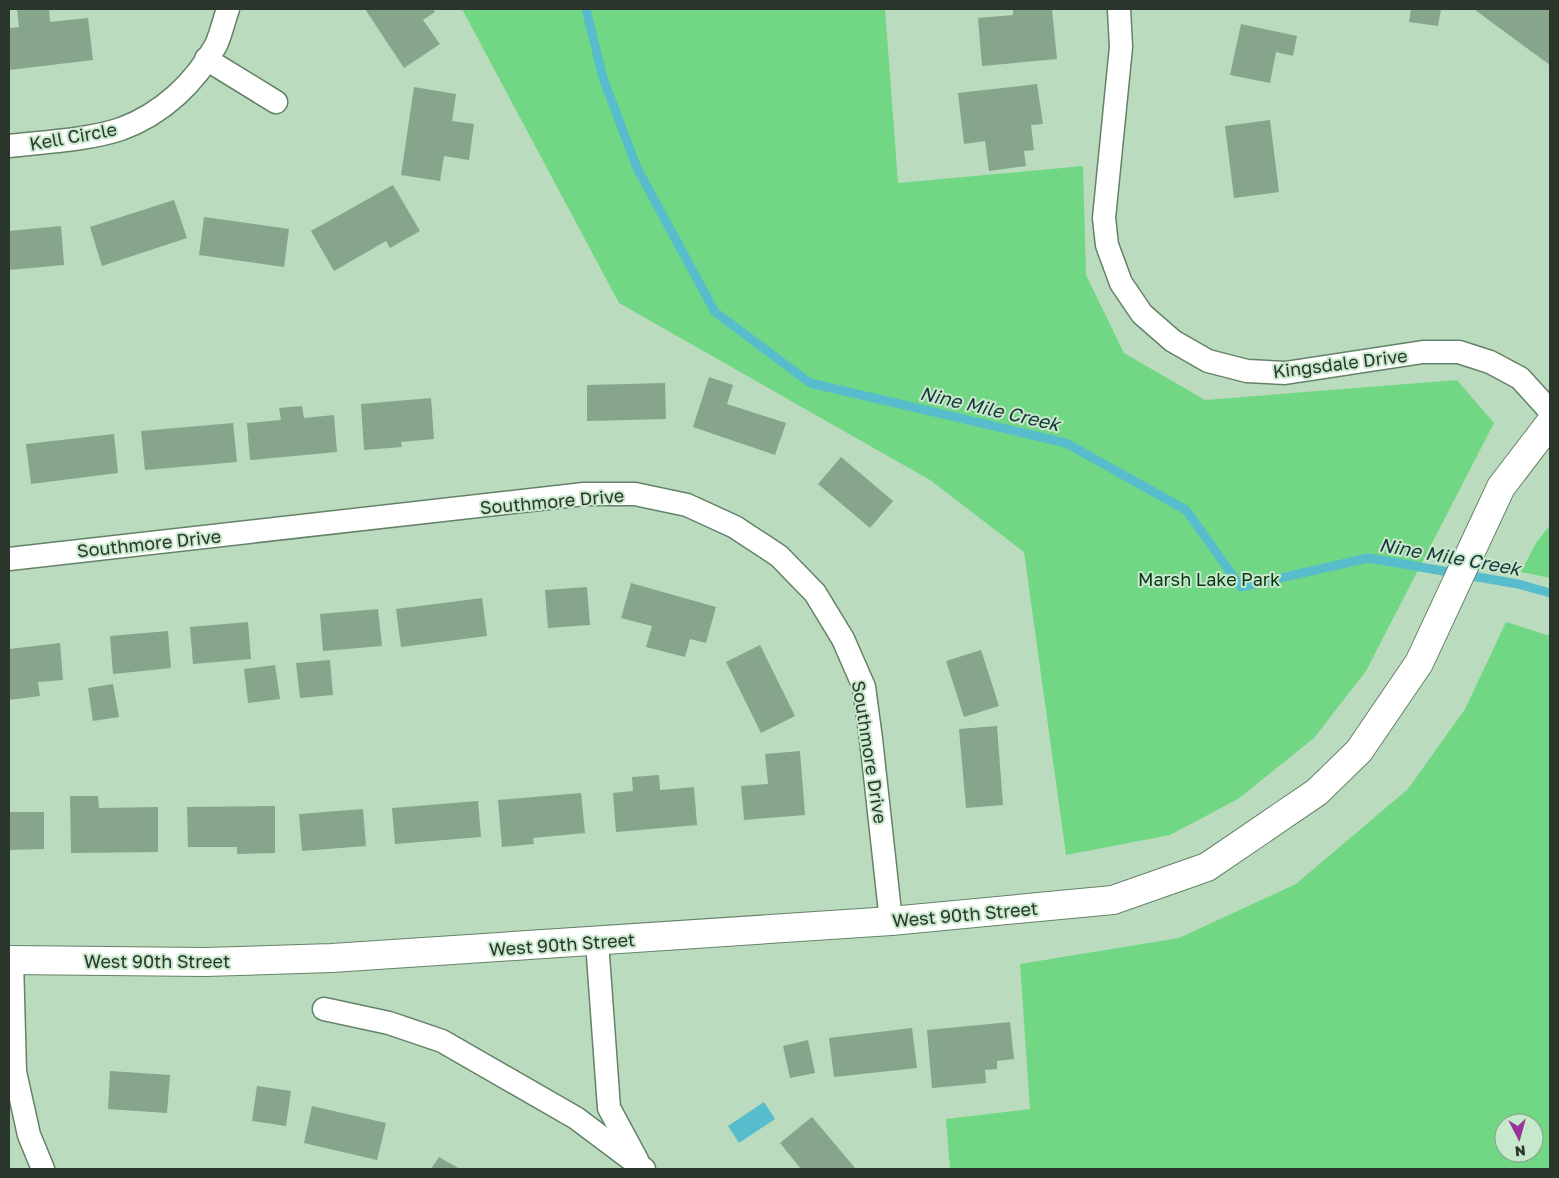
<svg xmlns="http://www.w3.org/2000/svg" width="1559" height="1178" viewBox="0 0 1559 1178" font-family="'Golos Text',sans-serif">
	<rect width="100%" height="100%" fill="#bbdbbe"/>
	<!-- green -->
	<g fill="#72d784" fill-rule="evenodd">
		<polygon points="462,9 885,9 898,183 1083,166 1086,275 1124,353 1205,400 1457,380 1494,423 1366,671 1314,738 1238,799 1170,835 1066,855 1024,552 930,480 619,303"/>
		<polygon points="1550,525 1550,578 1521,572 1536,543"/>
		<path d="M1506,622L1550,636V1169H950L946,1119L1030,1109L1020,964L1179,938L1296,884L1408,789L1465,709ZM1504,1123H1534V1153H1504Z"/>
	</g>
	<!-- water -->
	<polygon fill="#57bdcc" points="764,1102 775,1119 739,1143 728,1126"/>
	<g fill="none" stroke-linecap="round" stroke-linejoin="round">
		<!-- stream -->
		<polyline stroke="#57bdcc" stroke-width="9" points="586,9 603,78 637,168 715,312 810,383 1066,443 1186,510 1241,587 1368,558 1518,584 1550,593"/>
	</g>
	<!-- building -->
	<g fill="#86a58a">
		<polygon points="17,9 49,9 50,22 88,18 93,60 9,70 9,28 19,27"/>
		<polygon points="365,9 433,9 435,12 423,20 440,44 404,68"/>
		<polygon points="1013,9 1052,9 1057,59 982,66 978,18 1013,15"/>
		<polygon points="1411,9 1441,9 1438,26 1409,22"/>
		<polygon points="1476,9 1550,9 1550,65 1475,10"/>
		<polygon points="1241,24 1297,36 1293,56 1276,52 1270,83 1230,75"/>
		<polygon points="1037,84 1043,124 1031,125 1034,150 1024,151 1026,166 989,171 985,141 964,144 958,93"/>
		<polygon points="414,87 456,94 452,121 474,124 469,160 444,156 440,181 401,175"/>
		<polygon points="1270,120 1279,192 1234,198 1225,126"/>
		<polygon points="393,185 420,231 390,248 386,241 334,271 311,231"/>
		<polygon points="174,200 187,238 102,266 90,227"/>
		<polygon points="204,217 289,229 284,267 199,255"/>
		<polygon points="61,226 64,265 9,270 9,231"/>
		<polygon points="709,377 733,385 727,404 786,423 775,455 693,427"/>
		<polygon points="665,383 666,419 587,421 587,385"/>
		<polygon points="431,398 434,439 401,442 402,447 364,450 361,404"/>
		<polygon points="302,406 304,418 334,415 337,452 250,460 247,423 281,420 279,408"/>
		<polygon points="233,423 237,462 145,470 141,431"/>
		<polygon points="114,434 118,473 31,484 26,444"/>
		<polygon points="841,457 893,501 870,528 818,484"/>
		<polygon points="631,583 716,607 706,643 690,639 685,657 646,647 652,626 621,618"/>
		<polygon points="587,587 590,625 548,628 545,590"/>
		<polygon points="482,598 487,636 401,647 396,609"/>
		<polygon points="378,609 382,646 323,651 320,614"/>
		<polygon points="248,622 251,659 193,664 190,627"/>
		<polygon points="168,631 171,668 113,674 110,636"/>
		<polygon points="60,643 63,680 38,682 40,696 9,700 9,649"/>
		<polygon points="760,645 795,716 761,733 726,662"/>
		<polygon points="981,650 999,706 964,717 946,661"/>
		<polygon points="330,660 333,695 300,698 296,663"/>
		<polygon points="275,665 280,699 248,703 244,669"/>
		<polygon points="113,684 119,717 93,721 88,688"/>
		<polygon points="997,726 1003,805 966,808 959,729"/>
		<polygon points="800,751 805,815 744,820 741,786 768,784 765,754"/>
		<polygon points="659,775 660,790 694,787 697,825 616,832 613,793 633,791 632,777"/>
		<polygon points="581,793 585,833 533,838 534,844 502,847 498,800"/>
		<polygon points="70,796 98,796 99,808 158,807 158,852 71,853"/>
		<polygon points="478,801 481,837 395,844 392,808"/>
		<polygon points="275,806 275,853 237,854 237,847 188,847 187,807"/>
		<polygon points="363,809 366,846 302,851 299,814"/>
		<polygon points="9,812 44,812 44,849 9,850"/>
		<polygon points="1010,1022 1014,1059 997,1061 997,1069 985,1070 986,1083 932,1088 927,1030"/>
		<polygon points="912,1028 917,1068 834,1077 829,1038"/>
		<polygon points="808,1040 815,1073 790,1078 783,1046"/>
		<polygon points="110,1071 170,1075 167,1113 108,1109"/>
		<polygon points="257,1086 291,1091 286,1126 252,1121"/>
		<polygon points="312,1106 386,1123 377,1160 304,1143"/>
		<polygon points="812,1117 856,1169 801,1169 780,1143"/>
		<polygon points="439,1157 460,1169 431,1169"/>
	</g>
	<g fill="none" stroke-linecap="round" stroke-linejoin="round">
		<!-- street casing -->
		<g stroke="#648267" stroke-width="25">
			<g id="street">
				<polyline points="1119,9 1121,47 1104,218 1107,245 1121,283 1142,314 1173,341 1208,361 1247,371 1285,373 1423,352 1459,352 1490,362 1520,378 1550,411"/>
				<polyline points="206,59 276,102"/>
				<path d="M9,146C44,142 88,140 121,129C162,114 195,83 216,45C221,34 224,20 228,9"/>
				<polyline points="9,559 584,494 635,494 687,505 735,527 779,556 815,593 843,639 864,687 871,739 891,921"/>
				<polyline points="597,942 609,1108 637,1160"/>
				<polyline points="12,960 15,1072 29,1135 43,1169"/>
				<polyline points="324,1009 389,1023 442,1041 576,1118 644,1169"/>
			</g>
		</g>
		<!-- secondary casing -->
		<g stroke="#648267" stroke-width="30">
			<polyline id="secondary" points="9,960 205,962 332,958 891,921 1113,900 1207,867 1317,792 1359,751 1419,663 1501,487 1550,423"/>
		</g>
		<!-- street -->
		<use href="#street" stroke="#fff" stroke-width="22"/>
		<!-- secondary -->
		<use href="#secondary" stroke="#fff" stroke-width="28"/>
	</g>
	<g text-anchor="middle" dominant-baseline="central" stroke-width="4" stroke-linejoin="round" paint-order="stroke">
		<!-- street labels -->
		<g font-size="18" fill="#2a362b" stroke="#c7e8cb">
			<text transform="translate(73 136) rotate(-10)">Kell Circle</text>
			<text transform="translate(1340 363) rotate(-7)">Kingsdale Drive</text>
			<text transform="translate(552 501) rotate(-5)">Southmore Drive</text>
			<text transform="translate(149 543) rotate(-6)">Southmore Drive</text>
			<text transform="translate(870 752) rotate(81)">Southmore Drive</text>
			<text transform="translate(965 914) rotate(-5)">West 90th Street</text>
			<text transform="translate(562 944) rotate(-4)">West 90th Street</text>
			<text x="157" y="961">West 90th Street</text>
		</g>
		<!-- park labels -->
		<g font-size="18" fill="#093615" stroke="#c7e8cb">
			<text x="1209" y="579">Marsh Lake Park</text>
		</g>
		<!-- water labels -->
		<g font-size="19" font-style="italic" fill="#17373c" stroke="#c7e8cb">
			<text transform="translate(990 408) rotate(13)">Nine Mile Creek</text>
			<text transform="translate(1450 556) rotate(10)">Nine Mile Creek</text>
		</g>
	</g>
	<!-- border -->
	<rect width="1559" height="1178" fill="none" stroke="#2a362b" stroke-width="20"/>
	<!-- north arrow -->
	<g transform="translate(1519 1138) rotate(174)"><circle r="24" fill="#c7e8cb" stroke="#88a18b"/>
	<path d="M0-4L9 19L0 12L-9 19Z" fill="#983398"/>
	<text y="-8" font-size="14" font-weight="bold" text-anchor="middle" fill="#2a362b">N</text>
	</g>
</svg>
